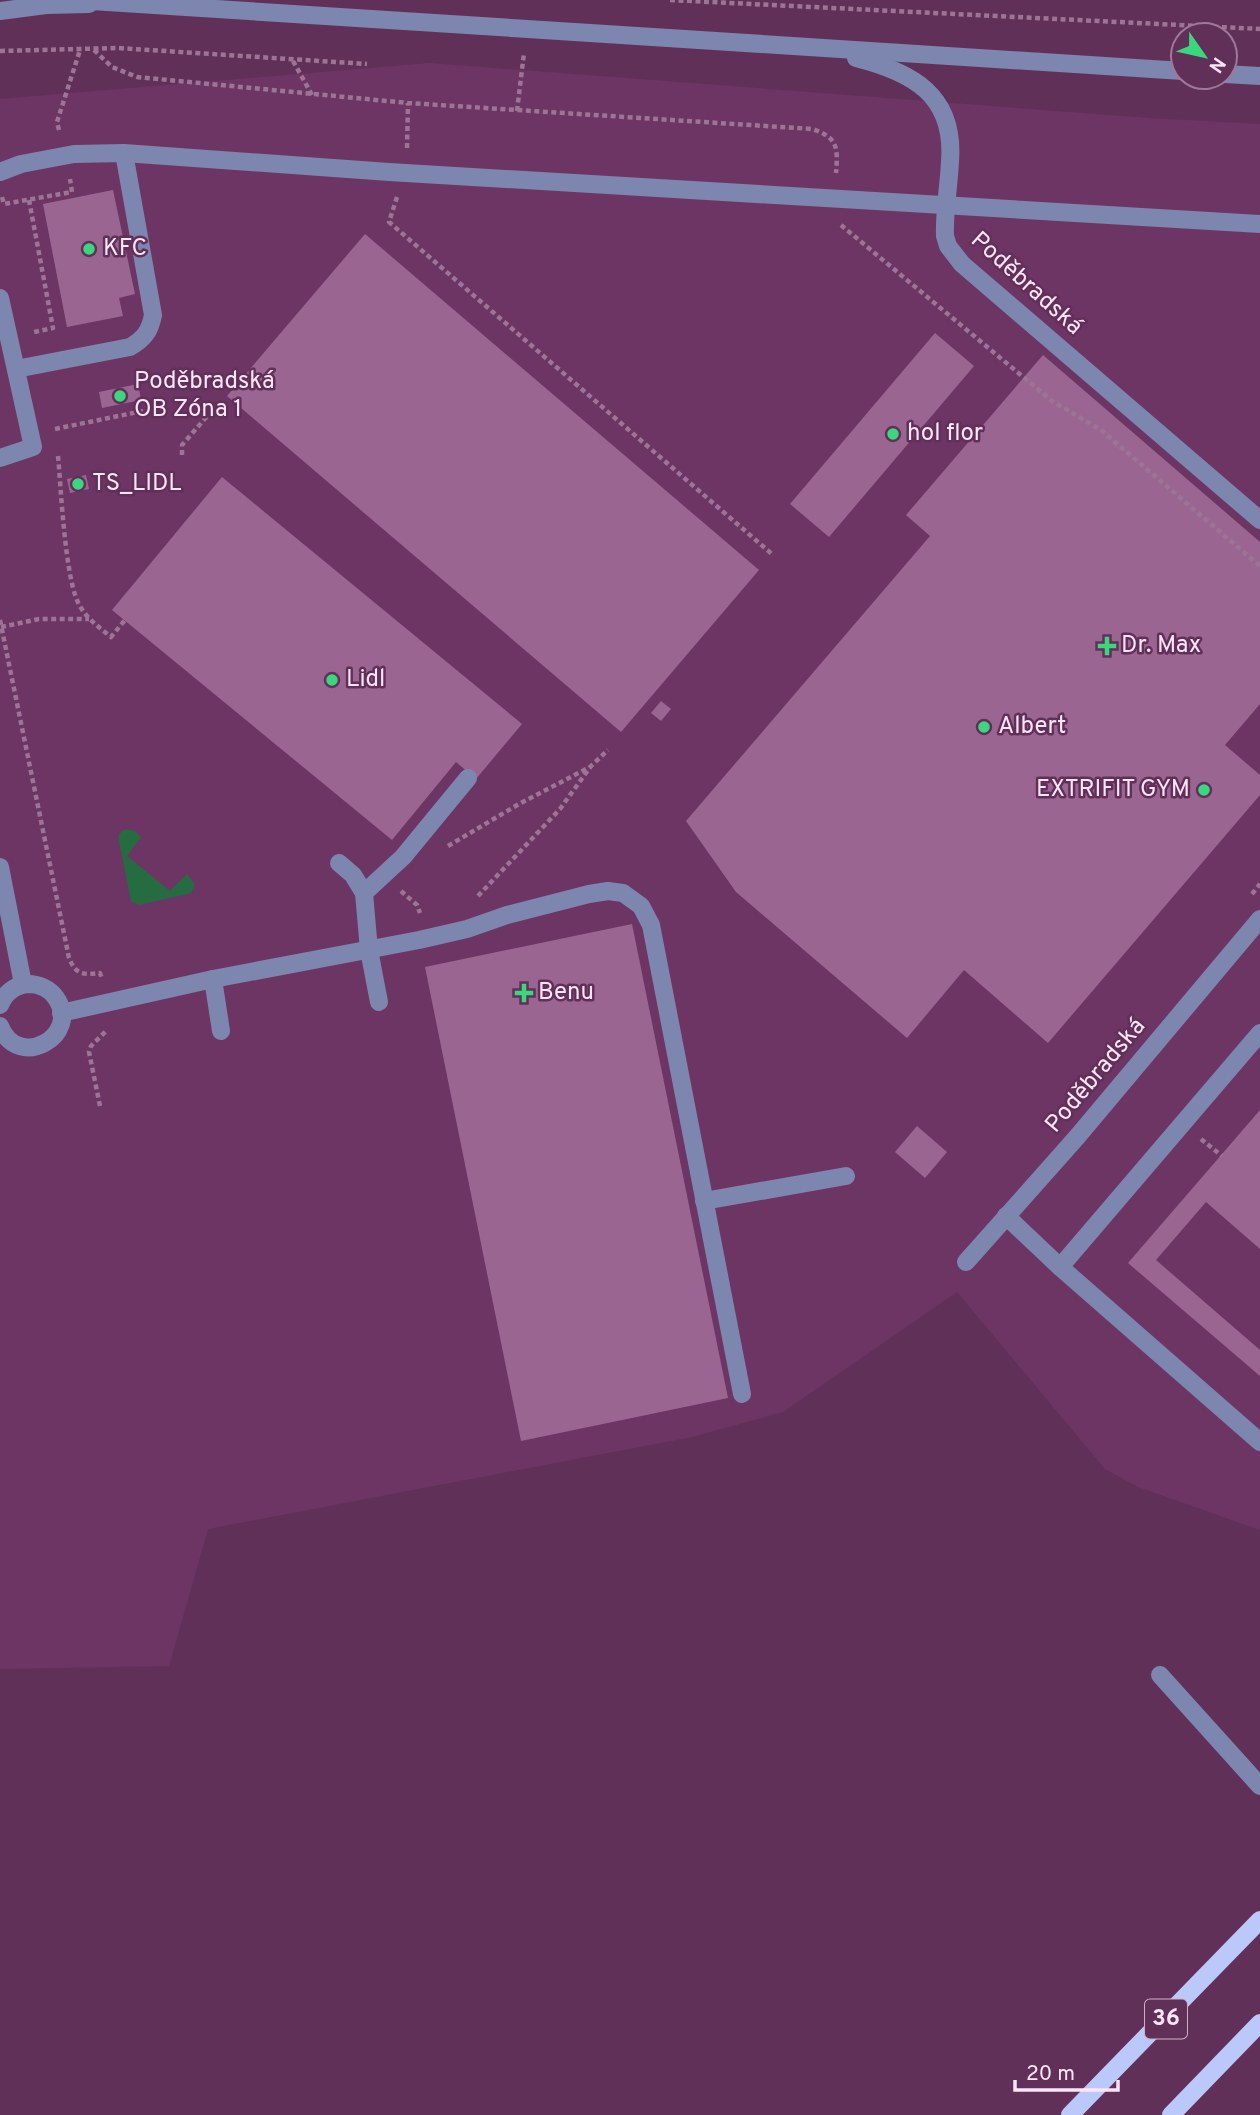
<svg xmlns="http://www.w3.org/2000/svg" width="1260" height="2115" viewBox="0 0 1260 2115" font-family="Overpass,sans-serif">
	<rect width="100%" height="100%" fill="#613059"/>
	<!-- built -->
	<polygon fill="#6d3564" points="430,63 1148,118 1260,124 1260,1530 1138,1487 1105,1469 957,1292 783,1412 692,1437 208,1529 169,1666 0,1669 0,99"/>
	<!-- green -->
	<polygon fill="#266c41" points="125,829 135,831 141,837 127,856 170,891 187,874 195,885 191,893 139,905 131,901 119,841 119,834"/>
	<!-- building -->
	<g fill="#9b6591">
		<polygon points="113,190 135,294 119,298 123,316 67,327 43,204"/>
		<polygon points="365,234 759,570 621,732 227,396"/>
		<polygon points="935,333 974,366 829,537 790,504"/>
		<polygon points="1043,355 1260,542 1260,704 1225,745 1260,775 1260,795 1048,1043 964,970 907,1038 736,892 686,821 930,536 906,515"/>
		<polygon points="138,384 141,400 102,408 99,392"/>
		<polygon points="86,475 89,489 70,493 67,479"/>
		<polygon points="222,477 522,724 476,779 456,762 392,840 112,610"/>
		<polygon points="661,701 671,709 661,721 651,713"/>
		<polygon points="632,924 728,1398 521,1441 425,967"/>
		<polygon points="1260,1110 1260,1249 1206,1202 1156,1260 1260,1350 1260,1376 1128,1263"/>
		<polygon points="917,1126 947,1152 925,1178 895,1152"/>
	</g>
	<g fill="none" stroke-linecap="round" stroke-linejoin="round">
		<!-- path -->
		<g stroke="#9c7495" stroke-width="4.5" stroke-dasharray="5 3.5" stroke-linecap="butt">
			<polyline points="670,0 1260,29"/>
			<path d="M94,50L112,67L137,77L408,103L812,129C838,137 838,148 836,173"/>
			<polyline points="0,51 118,48 367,64"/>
			<polyline points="293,61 312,95"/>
			<polyline points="517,111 524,53"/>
			<polyline points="59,130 57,122 80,50"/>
			<polyline points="407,148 408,103"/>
			<polyline points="2,197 4,204 72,192 70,179"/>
			<polyline points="397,197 389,222 773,555"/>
			<polyline points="29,200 53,328 34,332"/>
			<polyline points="841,225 1052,401 1101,430 1260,566"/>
			<polyline points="55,429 143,411"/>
			<polyline points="182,455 182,445 209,414"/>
			<path d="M58,456C61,487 65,583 80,606C87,619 99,627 111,637L125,620"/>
			<path d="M0,620L69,958C76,975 83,975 100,973L102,979"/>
			<polyline points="1,627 39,619 89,619"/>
			<polyline points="448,846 519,804 590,767"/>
			<polyline points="401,891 417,905 420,913"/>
			<polyline points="1252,894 1260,884"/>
			<polyline points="478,896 560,809 591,766 608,750"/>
			<polyline points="100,1106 89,1052 91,1046 106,1031"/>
			<polyline points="1201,1139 1222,1156"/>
		</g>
		<!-- minor -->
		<g stroke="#7c86af" stroke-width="18">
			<polyline points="76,0 1183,71"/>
			<polyline points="0,11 46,5 89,4"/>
			<path d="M856,58C912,72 955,95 950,161C949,186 944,211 945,236L948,246L962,264L1260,520"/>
			<polyline points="1225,74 1260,76"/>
			<polyline points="0,172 21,164 74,154 124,153 389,172 1260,224"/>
			<polyline points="0,298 33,447 0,458"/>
			<path d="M16,369L130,347C144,339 150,331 153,315L124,153"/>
			<polyline points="339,863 353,875 364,893 369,950 379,1002"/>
			<polyline points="0,867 23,984"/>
			<polyline points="364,893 403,857 468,778"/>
			<polyline points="213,979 221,1031"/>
			<path d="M0,1005C5,993 15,985 28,984C39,984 50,989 56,998C82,1035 18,1072 0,1026"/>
			<polyline points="61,1013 213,979 419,940 467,929 507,915 589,894 608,891 623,893 641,906 651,925 742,1394"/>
			<polyline points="704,1201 846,1176"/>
			<polyline points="1006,1216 1060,1267 1260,1442"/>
			<polyline points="966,1262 1077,1137 1260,919"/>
			<polyline points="1060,1267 1260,1033"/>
			<polyline points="1160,1675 1260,1786"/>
		</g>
		<!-- major -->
		<g stroke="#bbc8fa" stroke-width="18">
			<polyline points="1070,2115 1260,1920"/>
			<polyline points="1171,2115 1260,2023"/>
		</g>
	</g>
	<!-- markers -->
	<g fill="#3ad77f" stroke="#613059" stroke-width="2.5">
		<circle cx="89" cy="249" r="7"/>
		<circle cx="120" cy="396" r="7"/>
		<circle cx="893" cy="434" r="7"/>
		<circle cx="78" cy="484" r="7"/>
		<path d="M1103.5 635.5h7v7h7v7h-7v7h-7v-7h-7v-7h7z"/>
		<circle cx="332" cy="680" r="7"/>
		<circle cx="984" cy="727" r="7"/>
		<circle cx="1204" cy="790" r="7"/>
		<path d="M520.5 982.5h7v7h7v7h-7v7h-7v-7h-7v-7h7z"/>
	</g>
	<g text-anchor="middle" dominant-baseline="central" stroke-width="5" stroke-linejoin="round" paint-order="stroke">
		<!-- shield labels -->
		<rect fill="#613059" stroke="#cfafc8" stroke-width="2" x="1145" y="1999.5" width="42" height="39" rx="5"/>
		<g font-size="23" font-weight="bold" fill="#fee5f8">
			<text x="1166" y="2019">36</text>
		</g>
		<!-- poi labels -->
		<g font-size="24" fill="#fee5f8" stroke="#613059" text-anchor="start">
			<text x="103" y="249">KFC</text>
			<text x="134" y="382">Poděbradská<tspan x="134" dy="28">OB Zóna 1</tspan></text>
			<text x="907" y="434">hol flor</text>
			<text x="92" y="484">TS_LIDL</text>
			<text x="1121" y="646">Dr. Max</text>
			<text x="346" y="680">Lidl</text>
			<text x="998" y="727">Albert</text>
			<text x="1190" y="790" text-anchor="end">EXTRIFIT GYM</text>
			<text x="538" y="993">Benu</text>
		</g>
		<!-- street labels -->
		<g font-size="24" fill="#fee5f8" stroke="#613059">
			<text transform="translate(1026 284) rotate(42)">Poděbradská</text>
			<text transform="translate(1096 1076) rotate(-50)">Poděbradská</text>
		</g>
	</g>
	<!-- north arrow -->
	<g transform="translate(1204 56) rotate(124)"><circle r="33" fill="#613059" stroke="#a07899" stroke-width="2"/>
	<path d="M0-5L12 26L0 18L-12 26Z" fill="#3ad77f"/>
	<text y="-10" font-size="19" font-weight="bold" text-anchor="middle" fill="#fee5f8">N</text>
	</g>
	<!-- scale -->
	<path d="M1015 2080v10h103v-10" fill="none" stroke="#fee5f8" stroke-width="3.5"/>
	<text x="1026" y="2080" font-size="21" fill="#fee5f8" stroke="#613059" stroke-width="5" paint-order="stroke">20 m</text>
</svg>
